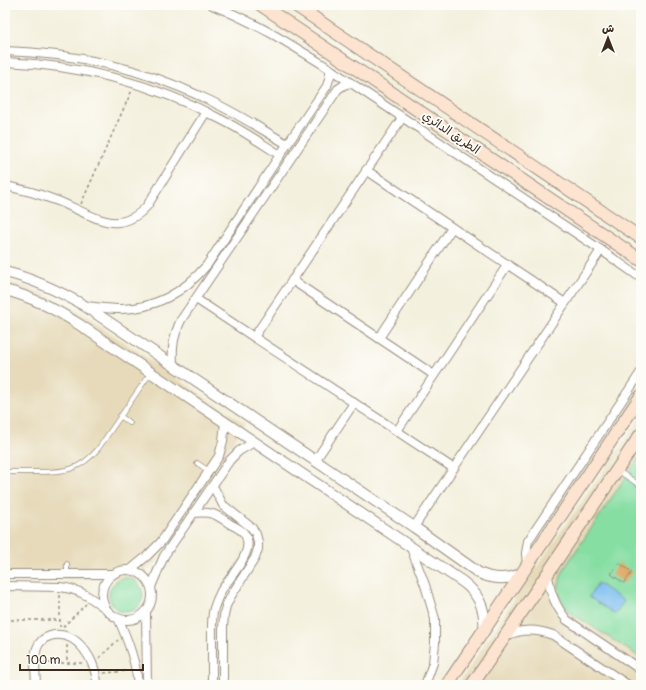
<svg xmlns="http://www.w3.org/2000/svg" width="646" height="690" viewBox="0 0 646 690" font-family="Pangolin,'Playpen Sans Arabic',sans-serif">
	<rect width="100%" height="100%" fill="#fdfcf7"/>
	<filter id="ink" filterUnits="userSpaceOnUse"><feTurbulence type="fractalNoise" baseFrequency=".025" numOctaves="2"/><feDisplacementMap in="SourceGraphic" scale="8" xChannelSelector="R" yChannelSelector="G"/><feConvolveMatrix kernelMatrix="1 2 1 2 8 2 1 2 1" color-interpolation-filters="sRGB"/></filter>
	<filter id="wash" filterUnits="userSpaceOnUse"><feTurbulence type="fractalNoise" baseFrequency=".012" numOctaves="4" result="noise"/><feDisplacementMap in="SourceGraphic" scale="16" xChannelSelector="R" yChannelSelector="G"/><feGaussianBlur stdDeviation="0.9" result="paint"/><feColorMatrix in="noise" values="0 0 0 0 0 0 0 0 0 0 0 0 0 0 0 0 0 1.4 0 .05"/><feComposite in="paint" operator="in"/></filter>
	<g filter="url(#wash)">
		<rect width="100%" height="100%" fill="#f4f0de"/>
		<!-- built -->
		<g fill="#e6daba">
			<polygon points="5,282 24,286 49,296 67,305 85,316 245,424 154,562 129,589 119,582 113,580 102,579 5,579"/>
			<polygon points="641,416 641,685 458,685 510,606"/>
		</g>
		<!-- green -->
		<g fill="#86dea3" stroke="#608460">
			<path d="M641,454V658L568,611C555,597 557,583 565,567Z"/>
			<circle cx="126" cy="595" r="17"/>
		</g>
		<!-- water -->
		<polygon fill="#7abdf0" stroke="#5a7487" points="598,583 624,601 615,614 589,597"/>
		<g id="blocks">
			<!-- building -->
			<polygon fill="#dda561" points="619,563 632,572 624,583 611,574"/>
		</g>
	</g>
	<g filter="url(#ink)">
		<use href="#blocks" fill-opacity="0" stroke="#988d7e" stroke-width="1"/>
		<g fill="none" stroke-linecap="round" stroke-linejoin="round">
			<!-- service casing -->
			<g stroke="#988d7e" stroke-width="5.5">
				<g id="service">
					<polyline points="120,416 130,423"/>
					<polyline points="197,463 209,471"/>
					<polyline points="617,470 641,486"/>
					<path d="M5,472C16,472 28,472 39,472C66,472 80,470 98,449L151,372"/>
					<polyline points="67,564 67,574"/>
				</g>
			</g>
			<!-- minor casing -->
			<g stroke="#988d7e" stroke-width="10">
				<g id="minor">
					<path d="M212,5C255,22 292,45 330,69L601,250L641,278"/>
					<path d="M5,51C72,53 141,68 202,97C232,110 259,128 287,144"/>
					<path d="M5,62C80,65 155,84 222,120C242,130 261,143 280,155"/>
					<polyline points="366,170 565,303"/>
					<path d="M5,186C22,189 39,194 55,200C73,206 100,224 118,222C130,221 139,215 147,206L206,112"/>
					<polyline points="292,280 434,375"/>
					<polyline points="196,299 453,468"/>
					<path d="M85,306C97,307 109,309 122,309C157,308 185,291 207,265L280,155L327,86L330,76V69"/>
					<polyline points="254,337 402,118"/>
					<polyline points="379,338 452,228"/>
					<path d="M173,365C172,347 173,337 181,320L338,89L344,85L351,83"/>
					<polyline points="397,431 508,264"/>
					<polyline points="315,461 354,403"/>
					<polyline points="213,486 223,505 252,528 256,534 258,542 258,549 255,558 231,596 226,606 224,616 223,627 223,685"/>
					<path d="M193,513C211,511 216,514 230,524C234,526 240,529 243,532C259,549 229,577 221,591C218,597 216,602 214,608C211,619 212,631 212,642C212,656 212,671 212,685"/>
					<polyline points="414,527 601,250"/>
					<polyline points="411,548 425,585 435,619 435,643 433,663 425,685"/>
					<polyline points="527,566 526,553 528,541 641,372"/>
					<circle cx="127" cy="595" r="25"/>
					<polyline points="130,570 147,556 161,542 219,456 223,441 225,422"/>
					<path d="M548,573C549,592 555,606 567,620L641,670"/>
					<polyline points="5,574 112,574"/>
					<path d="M5,586L60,587C79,589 90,597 105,608"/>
					<polyline points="151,587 164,556 230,460 239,451 254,442"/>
					<polyline points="146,611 147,685"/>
					<path d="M118,618C128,640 136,661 138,685"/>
					<path d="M506,636C522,628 537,629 553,635L628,685"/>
					<path d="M36,685C36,675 33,658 37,648C39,642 44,638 50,636C77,628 97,662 97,685"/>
				</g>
			</g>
			<!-- tertiary casing -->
			<g stroke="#988d7e" stroke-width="12">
				<g id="tertiary">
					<path d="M5,272C34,279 59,291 85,306L414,527L479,573C494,580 508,580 523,573"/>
					<path d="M5,290C33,297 57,310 80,325L463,582C479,594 486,610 484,630"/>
				</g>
			</g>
			<!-- secondary casing -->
			<g stroke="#988d7e" stroke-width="14">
				<g id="secondary">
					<polyline points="261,5 641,260"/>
					<polyline points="295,5 641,238"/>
					<polyline points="447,685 641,396"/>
					<polyline points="472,685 548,573 641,434"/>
				</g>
			</g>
			<!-- path -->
			<g stroke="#988d7e" stroke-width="1.5" stroke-dasharray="3 3" stroke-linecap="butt">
				<polyline points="81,204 132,90"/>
				<polyline points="60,595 60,627"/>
				<polyline points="5,620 60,620"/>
				<polyline points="63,627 86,604"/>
				<polyline points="67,645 67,663"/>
				<polyline points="99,658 118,640"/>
				<polyline points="43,663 83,663"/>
				<polyline points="104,673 128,671"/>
			</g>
			<!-- service -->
			<use href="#service" stroke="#fff" stroke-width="4"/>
			<!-- minor -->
			<use href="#minor" stroke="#fff" stroke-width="8"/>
			<!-- tertiary -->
			<use href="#tertiary" stroke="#fff" stroke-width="10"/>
			<!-- secondary -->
			<use href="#secondary" stroke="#fde4d0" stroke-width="12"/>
		</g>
	</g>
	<g text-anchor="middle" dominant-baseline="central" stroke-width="4" stroke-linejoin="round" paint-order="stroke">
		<!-- street labels -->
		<g font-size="12" fill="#3b2a1e" stroke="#fdfcf7">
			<text transform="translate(451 133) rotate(34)">الطريق الدائري</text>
		</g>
	</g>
	<!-- margin -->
	<rect width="646" height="690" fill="none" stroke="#fdfcf7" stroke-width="20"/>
	<!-- north arrow -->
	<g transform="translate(608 38)" stroke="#fdfcf7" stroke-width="3" paint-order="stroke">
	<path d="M0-3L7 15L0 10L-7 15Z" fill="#3b2a1e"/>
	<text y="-6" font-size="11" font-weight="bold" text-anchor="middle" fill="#3b2a1e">ش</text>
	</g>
	<!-- scale -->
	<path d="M20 664v6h123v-6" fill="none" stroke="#3b2a1e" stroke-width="2"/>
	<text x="26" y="664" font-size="12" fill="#3b2a1e" stroke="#fdfcf7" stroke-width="3" paint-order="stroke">100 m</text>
</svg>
